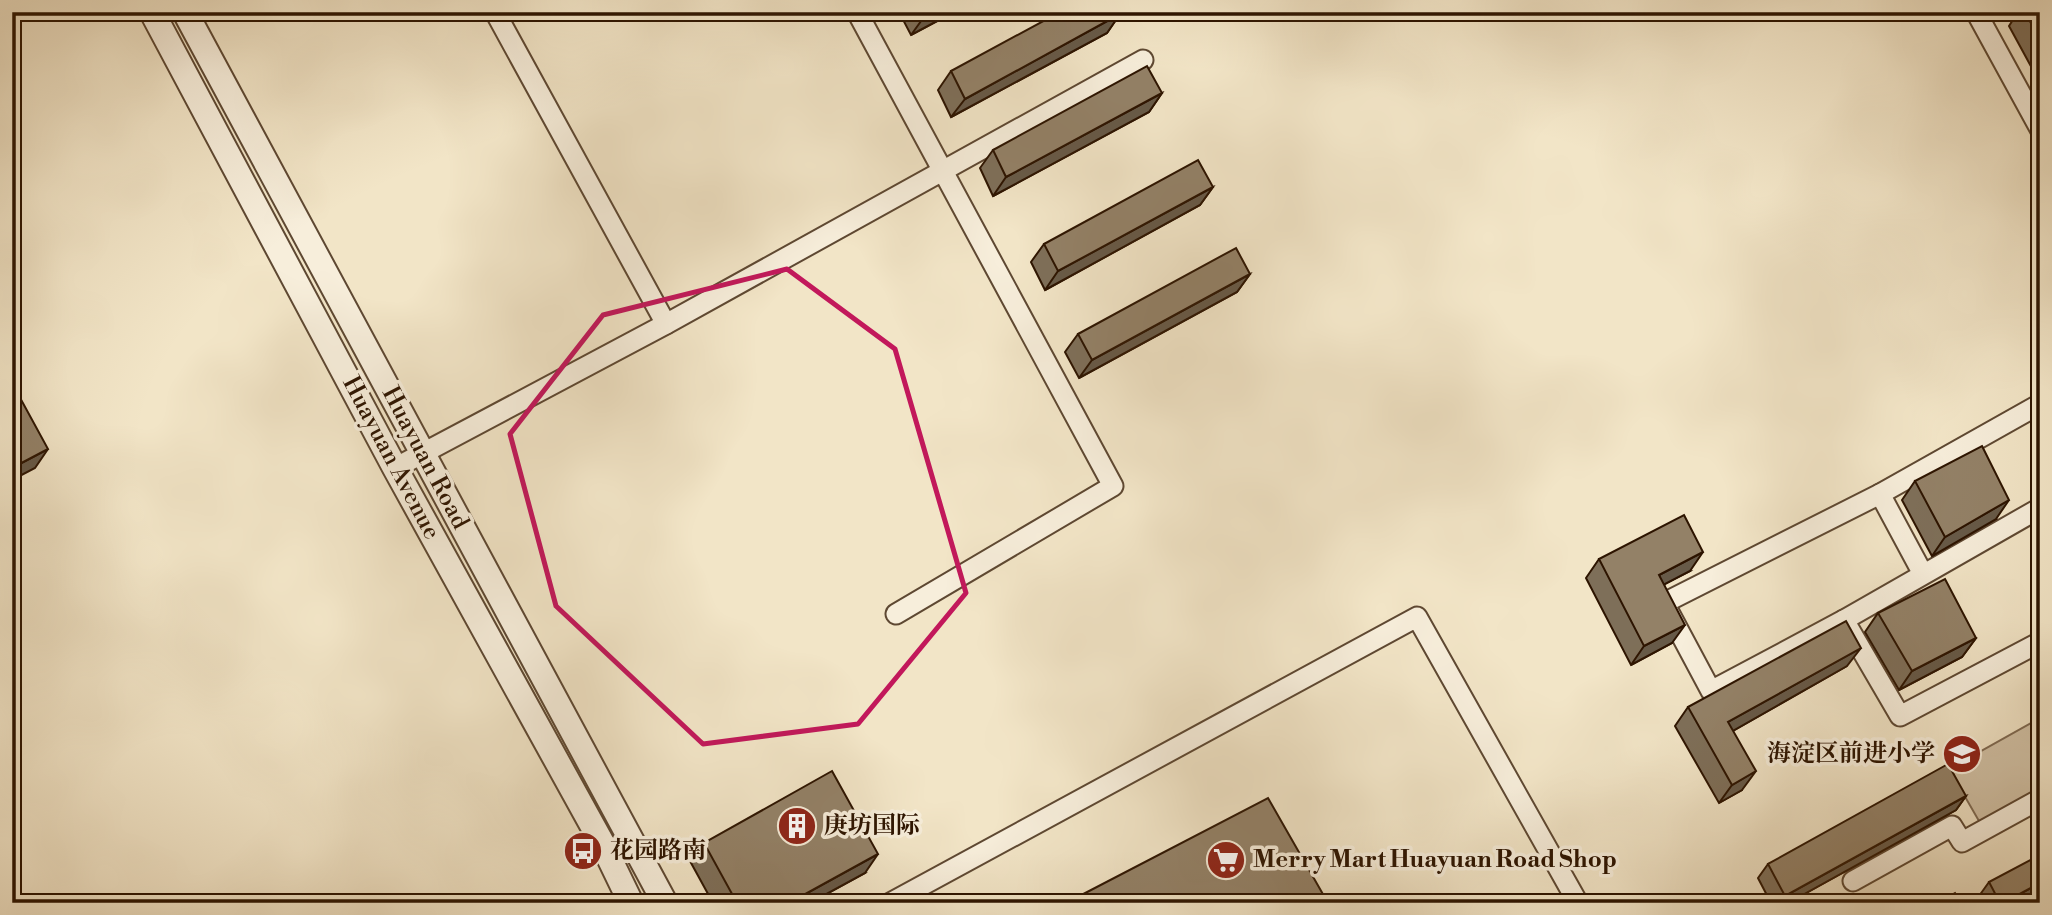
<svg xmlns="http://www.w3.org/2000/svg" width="2052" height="915" viewBox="0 0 2052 915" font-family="'Libre Bodoni','Noto Serif SC',serif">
	<rect width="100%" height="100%" fill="#f2e5c7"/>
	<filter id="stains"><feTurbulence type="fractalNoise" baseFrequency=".00286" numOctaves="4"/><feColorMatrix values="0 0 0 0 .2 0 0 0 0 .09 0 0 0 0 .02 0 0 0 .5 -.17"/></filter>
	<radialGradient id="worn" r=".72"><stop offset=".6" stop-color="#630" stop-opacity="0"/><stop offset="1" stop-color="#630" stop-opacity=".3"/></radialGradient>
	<!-- green -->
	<polygon fill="#d1c1a5" stroke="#7f6a52" stroke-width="2" points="2040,718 2040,795 1983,828 1949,769"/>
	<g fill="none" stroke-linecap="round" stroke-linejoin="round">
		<!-- minor casing -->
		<g stroke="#5e4832" stroke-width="23">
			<g id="minor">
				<polyline points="495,12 666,324"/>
				<polyline points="857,12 1113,486 896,614"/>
				<polyline points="1976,12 2040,129"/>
				<polyline points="395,468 666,324 1143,60"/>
				<polyline points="2040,508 1844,620 1900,716 2040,642"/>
				<polyline points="1923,574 1880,494 2040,404"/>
				<polyline points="1844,620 1711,691 1664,603 1880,494"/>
				<polyline points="1853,881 1952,826 1962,842 2040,799"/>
				<polyline points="890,903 1417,617 1578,903"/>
			</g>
		</g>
		<!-- tertiary casing -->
		<g stroke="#5e4832" stroke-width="28">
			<g id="tertiary">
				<polyline points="152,12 395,468 602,843 631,903"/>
				<polyline points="185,12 665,903"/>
			</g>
		</g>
		<!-- minor -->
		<use href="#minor" stroke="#f7eedb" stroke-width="19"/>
		<!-- tertiary -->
		<use href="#tertiary" stroke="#f7eedb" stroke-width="24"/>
	</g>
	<!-- wall -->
	<g fill="#7e6f59" stroke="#2d1400" stroke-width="2">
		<polygon points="899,12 954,12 911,35"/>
		<polygon points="2018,12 2040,12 2040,83 2009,26"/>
		<polygon points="1120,14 1107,33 951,117 938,90 951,71"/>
		<polygon points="1162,93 1149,112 993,196 980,168 993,150"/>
		<polygon points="1213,187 1200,205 1045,290 1031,262 1044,244"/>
		<polygon points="1250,274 1237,292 1079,378 1065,352 1078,334"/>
		<polygon points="1915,481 1996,519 1932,556 1902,500"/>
		<polygon points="2040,524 2040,550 2032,535"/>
		<polygon points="1599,559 1690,571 1664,584 1672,643 1631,665 1586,578"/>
		<polygon points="1878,613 1976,638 1962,657 1899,690 1865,632"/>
		<polygon points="1847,666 1733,731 1742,790 1719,803 1675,726 1688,707"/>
		<polygon points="1966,796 1956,810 1788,903 1771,903 1758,878 1768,864"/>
		<polygon points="704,843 865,873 810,903 713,903 690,861"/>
		<polygon points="1989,882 2040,892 2020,903 1982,903 1979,896"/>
	</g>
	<!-- shaded-wall -->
	<g fill="#675a48" stroke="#2d1400" stroke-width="2">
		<polygon points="933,12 954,12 911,35 924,17"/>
		<polygon points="1120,14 1107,33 951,117 965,99"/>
		<polygon points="1162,93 1149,112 993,196 1006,177"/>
		<polygon points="1213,187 1200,205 1045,290 1058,271"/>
		<polygon points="1250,274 1237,292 1079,378 1092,360"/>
		<polygon points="48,449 35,468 12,480 12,468"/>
		<polygon points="2009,500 1996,519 1932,556 1945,537"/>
		<polygon points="1703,552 1690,571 1646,594 1659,575"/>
		<polygon points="1685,625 1672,643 1631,665 1644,646"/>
		<polygon points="1976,638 1962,657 1899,690 1912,671"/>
		<polygon points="1861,648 1847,666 1715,741 1728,722"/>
		<polygon points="1756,771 1742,790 1719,803 1732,785"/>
		<polygon points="1966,796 1956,810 1788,903 1780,903 1785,896"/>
		<polygon points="878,854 865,873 810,903 789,903"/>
		<polygon points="2040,883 2040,892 2020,903 2003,903"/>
	</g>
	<!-- building -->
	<g fill="#938167" stroke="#2d1400" stroke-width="2">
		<polygon points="922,12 933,12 924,17"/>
		<polygon points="1060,12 1119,12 1120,14 965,99 951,71"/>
		<polygon points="2025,12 2040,12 2040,40"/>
		<polygon points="1147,66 1162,93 1006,177 993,150"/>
		<polygon points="1198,160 1213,187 1058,271 1044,244"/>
		<polygon points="1236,248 1250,274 1092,360 1078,334"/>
		<polygon points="12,383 48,449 12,468"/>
		<polygon points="1982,446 2009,500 1945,537 1915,481"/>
		<polygon points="1684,515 1703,552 1659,575 1685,625 1644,646 1599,559"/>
		<polygon points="1945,579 1976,638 1912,671 1878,613"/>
		<polygon points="1846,621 1861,648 1728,722 1756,771 1732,785 1688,707"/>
		<polygon points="1948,764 1966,796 1785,896 1768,864"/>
		<polygon points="832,771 878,854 789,903 737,903 704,843"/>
		<polygon points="1268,798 1328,903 1066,903"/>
		<polygon points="2040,855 2040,883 2003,903 2000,903 1989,882"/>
		<polygon points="1955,893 1961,903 1937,903"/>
	</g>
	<!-- marked area -->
	<path fill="none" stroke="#c2185b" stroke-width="5" stroke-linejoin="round" d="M787,269L895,349L966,593L858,724L703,744L556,606L510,434L603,315Z"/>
	<!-- icons -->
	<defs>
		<g id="school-disc" transform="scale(2.0125)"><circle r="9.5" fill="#8f2418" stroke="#f7eedb"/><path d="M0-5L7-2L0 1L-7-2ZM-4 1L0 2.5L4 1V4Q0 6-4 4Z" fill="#fff"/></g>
		<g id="building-disc" transform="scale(2.0125)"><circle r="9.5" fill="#8f2418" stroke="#f7eedb"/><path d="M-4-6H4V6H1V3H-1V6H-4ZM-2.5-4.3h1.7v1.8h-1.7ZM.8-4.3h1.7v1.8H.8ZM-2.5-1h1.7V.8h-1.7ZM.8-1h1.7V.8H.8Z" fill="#fff"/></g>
		<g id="bus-disc" transform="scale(2.0125)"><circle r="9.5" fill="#8f2418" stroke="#f7eedb"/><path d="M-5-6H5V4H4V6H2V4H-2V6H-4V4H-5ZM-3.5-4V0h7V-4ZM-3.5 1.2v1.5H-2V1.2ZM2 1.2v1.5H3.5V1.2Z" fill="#fff"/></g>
		<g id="supermarket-disc" transform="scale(2.0125)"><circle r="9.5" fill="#8f2418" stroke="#f7eedb"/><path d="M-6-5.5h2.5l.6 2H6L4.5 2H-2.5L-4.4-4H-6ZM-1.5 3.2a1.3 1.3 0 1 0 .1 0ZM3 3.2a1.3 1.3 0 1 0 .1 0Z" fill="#fff"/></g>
	</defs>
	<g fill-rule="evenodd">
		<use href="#school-disc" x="1962" y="754"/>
		<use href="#building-disc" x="797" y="826"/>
		<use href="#bus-disc" x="583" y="851"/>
		<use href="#supermarket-disc" x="1226" y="860"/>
	</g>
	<g text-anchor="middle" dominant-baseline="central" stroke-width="7" stroke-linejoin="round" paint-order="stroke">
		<!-- street labels -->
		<g font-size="24" fill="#2d1400" stroke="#f7eedb">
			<text transform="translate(391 458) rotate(62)">Huayuan Avenue</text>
			<text transform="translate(425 458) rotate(62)">Huayuan Road</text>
		</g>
		<!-- poi labels -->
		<g font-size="24" font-weight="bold" fill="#2d1400" stroke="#f7eedb" text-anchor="start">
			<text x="1935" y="754" text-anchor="end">海淀区前进小学</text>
			<text x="824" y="826">庚坊国际</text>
			<text x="610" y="851">花园路南</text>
			<text x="1253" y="860">Merry Mart Huayuan Road Shop</text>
		</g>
	</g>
	<!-- margin -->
	<rect width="2052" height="915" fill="none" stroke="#f2e5c7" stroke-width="42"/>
	<rect x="14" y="14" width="2024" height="887" fill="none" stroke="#2d1400" stroke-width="3.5"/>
	<rect x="21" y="21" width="2010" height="873" fill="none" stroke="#2d1400" stroke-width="2"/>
	<rect width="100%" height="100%" filter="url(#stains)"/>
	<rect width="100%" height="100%" fill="url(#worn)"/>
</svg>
